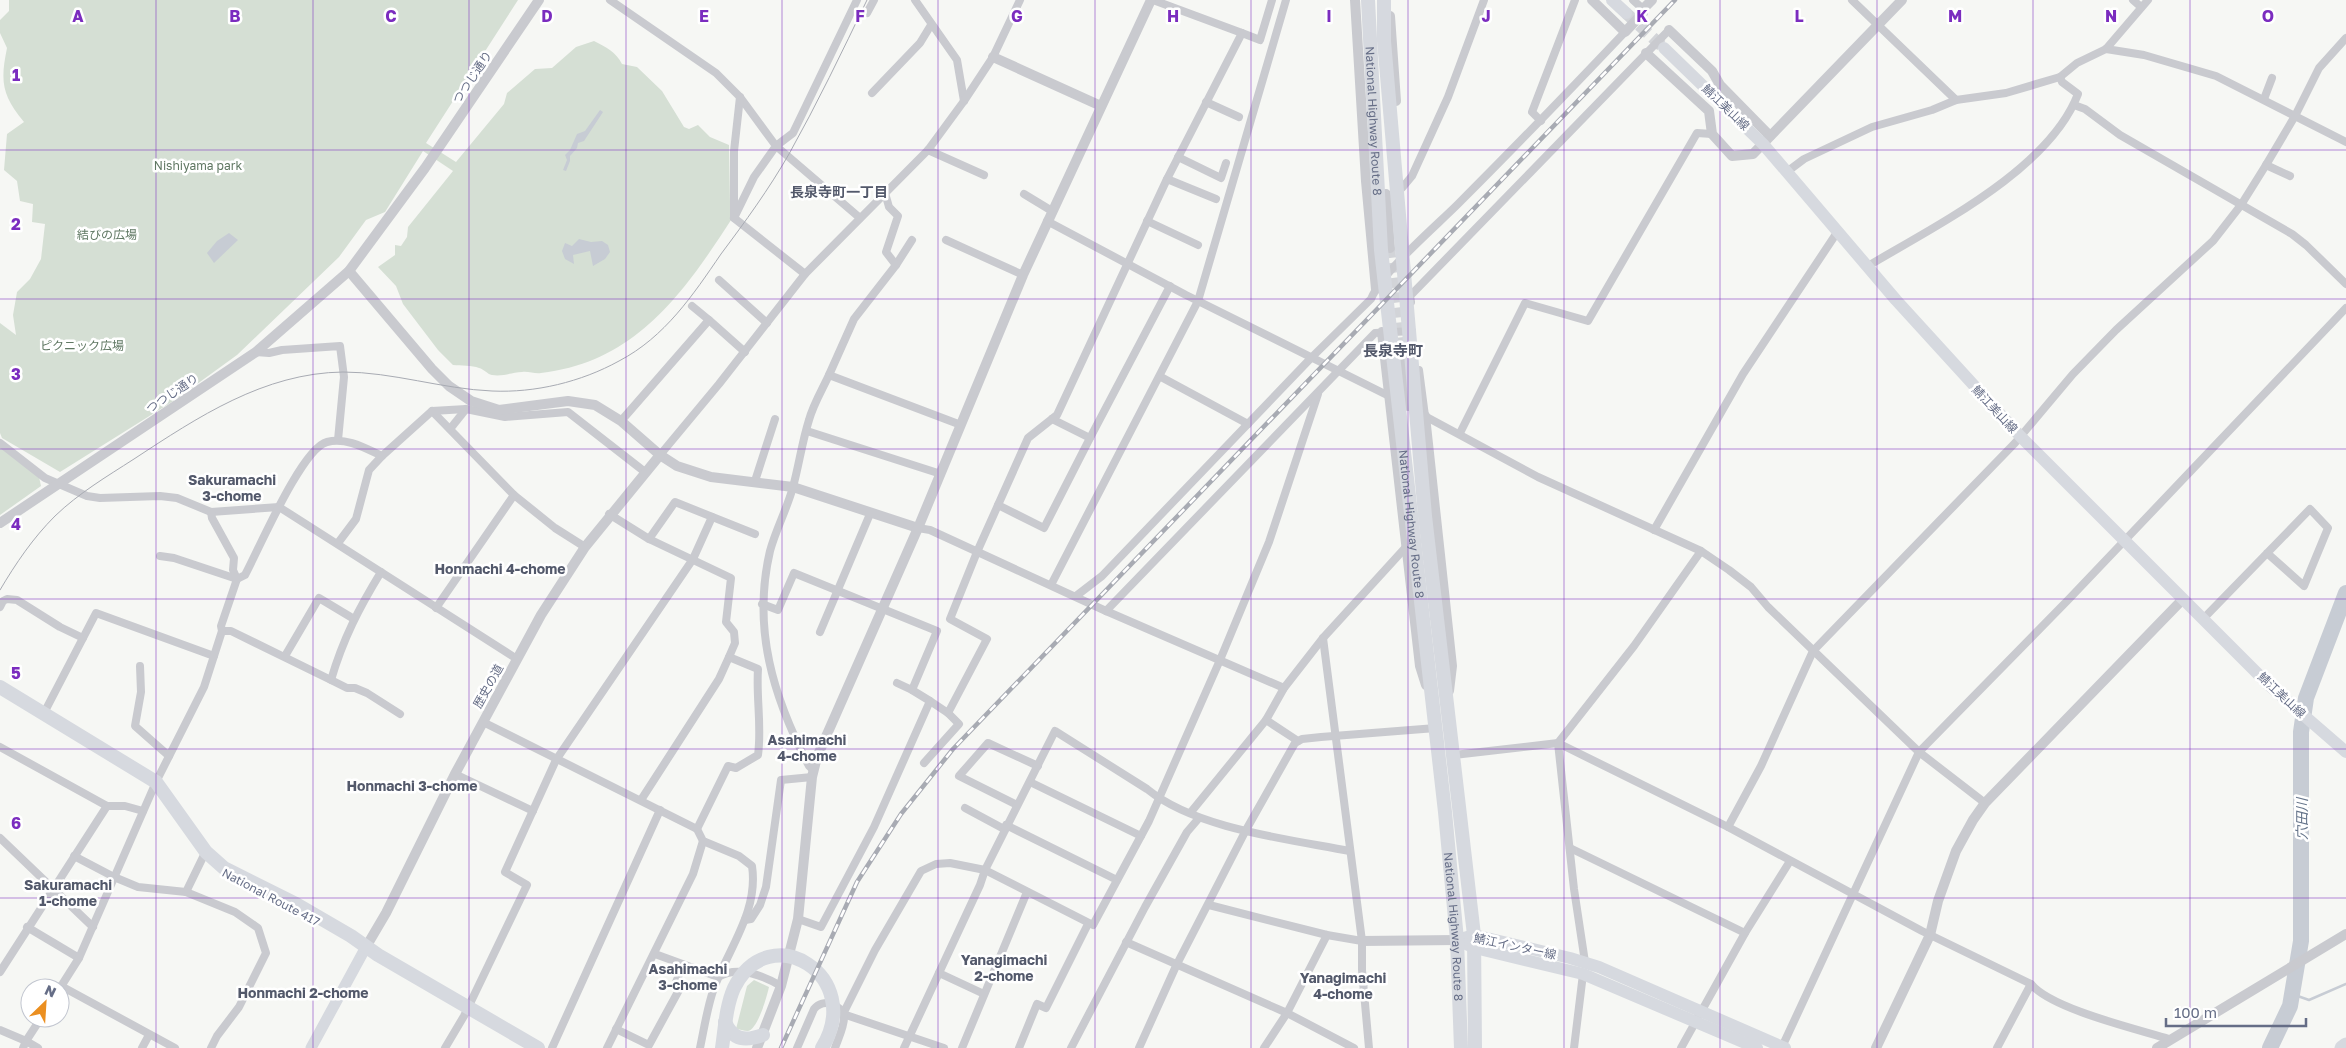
<svg xmlns="http://www.w3.org/2000/svg" width="2346" height="1048" viewBox="0 0 2346 1048" font-family="'Golos Text','Noto Sans JP',sans-serif">
	<rect width="100%" height="100%" fill="#f6f7f4"/>
	<!-- green -->
	<g fill="#d5dfd4">
		<path d="M9,0H518L426,143L456,162L504,104L507,93L535,69L552,68L576,47L594,41C606,47 616,52 622,64L637,67L662,91L684,127L689,129L698,125L710,137L729,145L730,202L733,217C685,291 637,362 541,373C535,374 528,371 522,372C512,372 503,377 492,375C487,374 484,369 479,368C472,365 461,366 453,365L438,350L403,304L396,286L378,267L395,255V245L401,246L407,237L408,227L453,171L423,151L385,212L366,220L339,257L237,355L175,400L60,472L2,438L0,433V323L16,335L13,315L17,292L30,279L41,259L45,224L32,222L33,204L20,201L17,181L4,170L7,134L24,122C2,95 0,82 7,48L0,33V20L9,11Z"/>
		<polygon points="0,447 39,477 41,486 0,515"/>
		<path d="M754,980L769,987C767,996 758,1029 748,1031C744,1031 739,1029 736,1029L747,986Z"/>
	</g>
	<!-- water -->
	<g fill="#c7ccd4">
		<polygon points="600,110 603,112 584,141 578,143 577,148 570,156 570,161 566,171 563,170 567,160 565,155 570,150 577,134 585,131"/>
		<polygon points="229,233 238,240 214,263 207,253 217,241"/>
		<polygon points="579,239 591,242 602,241 608,245 610,252 605,259 593,266 590,251 573,255 574,264 565,259 562,251 565,243 572,246"/>
	</g>
	<g fill="none" stroke-linecap="round" stroke-linejoin="round">
		<!-- stream -->
		<polyline stroke="#c7ccd4" stroke-width="2.5" points="2292,994 2309,1000 2346,984"/>
		<!-- river -->
		<polyline stroke="#c7ccd4" stroke-width="16" points="2270,1048 2290,1006 2301,941 2301,732 2306,698 2346,593"/>
		<!-- tertiary-tunnel -->
		<polyline stroke="#d2d4d8" stroke-width="10" stroke-dasharray="10 5" stroke-linecap="butt" points="1390,248 1402,350"/>
		<!-- primary-tunnel -->
		<polyline stroke="#d2d4d8" stroke-width="12" stroke-dasharray="12 6" stroke-linecap="butt" points="1626,13 1664,48"/>
		<!-- minor -->
		<g stroke="#c9cacf" stroke-width="8">
			<polyline points="610,0 716,73 740,97 776,146 754,177 734,218"/>
			<polyline points="857,0 793,133 776,146 860,218"/>
			<polyline points="915,0 957,60 964,101"/>
			<polyline points="1633,0 1643,9"/>
			<polyline points="1852,0 1956,100"/>
			<polyline points="2133,0 2141,7"/>
			<polyline points="867,13 874,0"/>
			<polyline points="1242,33 1260,40 1272,0"/>
			<polyline points="2106,49 2144,55 2216,76 2346,142"/>
			<polyline points="872,93 920,43 931,25"/>
			<polyline points="2264,99 2272,78"/>
			<polyline points="1206,102 1239,117"/>
			<polyline points="2074,105 2085,109 2120,135 2292,234 2306,245 2346,284"/>
			<polyline points="1541,121 1532,112 1575,0"/>
			<polyline points="928,150 984,175"/>
			<polyline points="1178,157 1221,178 1226,163"/>
			<polyline points="2266,165 2290,176"/>
			<polyline points="1788,171 1804,159 1872,127 1932,110 1956,100 2006,93 2060,77 2077,63 2106,49 2148,0"/>
			<polyline points="1167,179 1216,199"/>
			<polyline points="1395,190 1402,188 1412,176 1448,97 1484,0"/>
			<polyline points="1024,194 1052,211"/>
			<polyline points="734,216 734,151 740,97"/>
			<polyline points="734,218 805,274"/>
			<polyline points="1047,221 1186,295 1391,397"/>
			<polyline points="1147,221 1198,245"/>
			<polyline points="946,240 1023,275"/>
			<polyline points="896,265 912,240"/>
			<path d="M1868,266C1935,226 2049,170 2078,94L2062,82L2060,77"/>
			<polyline points="719,280 767,323"/>
			<polyline points="1411,302 1410,296 1669,30"/>
			<polyline points="692,306 709,320"/>
			<polyline points="256,352 269,353 282,350 340,346 344,377 338,440"/>
			<polyline points="1419,370 1425,416"/>
			<polyline points="829,375 854,319 896,265 886,252 898,216 889,207 885,193"/>
			<polyline points="1161,377 1248,424"/>
			<polyline points="432,411 514,495 555,528 585,547"/>
			<polyline points="1421,414 1538,477 1701,551 1729,570 1751,587 1768,607 1919,752 1985,803"/>
			<polyline points="621,421 709,320 745,352"/>
			<polyline points="450,429 466,409"/>
			<polyline points="807,431 941,474"/>
			<polyline points="1460,433 1525,303 1588,321 1697,133 1712,134"/>
			<polyline points="1090,438 1170,286"/>
			<polyline points="0,443 45,478 87,496 100,498 160,496 177,498 211,512 279,507 517,659"/>
			<polyline points="660,455 719,384 805,274 928,150 964,101 993,57 1020,0"/>
			<polyline points="755,481 775,419"/>
			<polyline points="998,505 1044,528 1090,438 1052,419"/>
			<polyline points="211,512 212,518 234,558 233,570 237,579"/>
			<polyline points="609,514 649,539 731,578 726,622 734,632 735,643 729,657 719,679 641,800"/>
			<polyline points="918,528 930,530 1106,611"/>
			<polyline points="1654,530 1743,374 1838,231"/>
			<polyline points="649,539 675,502 755,534"/>
			<polyline points="338,543 356,519 369,470 382,456"/>
			<polyline points="160,556 174,558 237,579"/>
			<polyline points="1051,585 1198,301 1286,0"/>
			<path d="M1076,596L1102,576L1311,358L1371,299C1383,271 1435,227 1458,204C1515,147 1570,90 1625,32"/>
			<polyline points="762,604 778,610 794,573 937,631 912,690 930,701 874,827 821,927 798,919"/>
			<polyline points="0,607 3,601 7,599 17,600 60,627 83,638"/>
			<polyline points="436,608 514,495"/>
			<polyline points="2203,619 2310,509 2328,528 2304,586 2267,553"/>
			<path d="M222,631H231L331,680C343,639 359,608 381,572"/>
			<polyline points="820,632 870,514"/>
			<polyline points="1323,638 1362,941 1362,970 1369,1048"/>
			<polyline points="285,656 319,598 354,619"/>
			<polyline points="140,666 141,692 135,726 169,756"/>
			<polyline points="331,680 347,688 355,688 367,693 400,714"/>
			<polyline points="897,683 912,690"/>
			<polyline points="1284,688 1106,611 1375,333 1412,331"/>
			<polyline points="930,701 948,713 987,639 950,619 977,552 1028,438 1057,415 1167,179 1242,33 1153,0"/>
			<polyline points="44,713 96,613 214,656"/>
			<polyline points="1266,720 1298,741"/>
			<path d="M483,722L697,829L703,841L739,856L752,866C759,912 727,950 713,991C707,1009 704,1029 700,1048"/>
			<polyline points="0,747 107,806 125,806 143,811"/>
			<path d="M1454,755L1558,743L1728,827L1922,931L2031,984C2051,1009 2137,1029 2169,1039"/>
			<polyline points="924,763 959,724 948,713"/>
			<path d="M813,770L809,766C773,697 752,628 770,551C776,529 787,509 793,487C799,465 802,442 809,420C813,405 822,390 829,375L961,425"/>
			<polyline points="455,774 533,811"/>
			<polyline points="1030,782 1141,836"/>
			<polyline points="1017,805 959,776 988,743 1038,766"/>
			<polyline points="965,808 1004,829"/>
			<polyline points="1191,812 1266,720 1284,688 1323,638 1406,547"/>
			<polyline points="1006,825 1117,880"/>
			<polyline points="1728,827 1761,766 1813,651 2015,443 2073,374 2116,330 2213,241 2241,205 2266,165 2295,116 2319,68 2346,38"/>
			<path d="M697,829L728,766L736,768L758,755C762,726 756,698 758,669L729,657"/>
			<polyline points="0,838 93,927"/>
			<polyline points="1570,848 1745,933"/>
			<polyline points="74,856 114,877 138,887 186,892 204,855"/>
			<polyline points="186,892 235,912 258,928 266,953 239,1007 217,1036 211,1048"/>
			<polyline points="1209,905 1327,935 1362,941"/>
			<polyline points="745,920 751,919 760,905 766,887 781,780 812,777"/>
			<polyline points="27,927 79,958"/>
			<polyline points="1126,942 1287,1013 1354,1048"/>
			<path d="M655,954L718,977C738,965 762,975 781,986"/>
			<polyline points="1585,962 1574,889 1558,743 1634,646 1701,551"/>
			<polyline points="0,972 107,806"/>
			<polyline points="939,973 984,994"/>
			<polyline points="61,986 175,1048"/>
			<path d="M60,988L79,958L156,782L204,687L222,631L221,626L237,579L245,575C259,549 302,448 327,442C346,437 365,448 382,456L432,411L466,409L505,417L568,412L645,472"/>
			<polyline points="843,1014 875,950 921,871 936,864 950,863 985,870 1093,925 1149,821 1220,660 1269,542 1318,394"/>
			<polyline points="843,1014 944,1048"/>
			<polyline points="616,1029 649,1045 679,990 676,982 683,966"/>
			<polyline points="0,1030 26,1041 41,1018"/>
			<polyline points="1782,1047 1919,752 2068,600 2346,308"/>
			<polyline points="23,1048 26,1041 38,1048"/>
			<polyline points="142,1048 149,1035"/>
			<polyline points="445,1048 464,1016 527,885 505,872 556,760 693,559 712,517"/>
			<polyline points="552,1048 660,810"/>
			<polyline points="607,1048 693,874 703,841"/>
			<path d="M797,1048L814,1009C823,998 842,1003 844,1018C844,1027 838,1039 835,1048"/>
			<path d="M904,1048L980,885L985,870L1055,731L1147,789C1196,829 1288,839 1350,851"/>
			<polyline points="962,1048 1027,892"/>
			<polyline points="1019,1048 1037,1004 1046,1008 1088,924"/>
			<polyline points="1071,1048 1145,907 1187,832 1199,818"/>
			<polyline points="1139,1048 1176,966 1246,830 1295,743 1302,739 1321,737 1436,728"/>
			<polyline points="1264,1048 1287,1013 1327,935"/>
			<polyline points="1574,1048 1583,974"/>
			<polyline points="1681,1048 1745,933 1790,861"/>
			<polyline points="1997,1048 2031,984"/>
		</g>
		<!-- tertiary -->
		<g stroke="#c9cacf" stroke-width="10">
			<polyline points="1355,0 1366,181 1376,289"/>
			<polyline points="1592,0 1625,32 1643,13 1643,9 1652,0"/>
			<polyline points="1390,16 1396,101"/>
			<polyline points="1669,30 1712,71 1720,85 1770,136"/>
			<polyline points="1646,53 1709,111 1712,134 1732,156 1753,154 1902,0"/>
			<polyline points="993,57 1101,106"/>
			<polyline points="1386,194 1390,248"/>
			<polyline points="349,271 432,369 449,386 471,401 499,410 568,401 595,405 621,421 660,455 677,466 711,477 793,487 918,528"/>
			<polyline points="1382,332 1420,666 1426,685"/>
			<polyline points="1402,350 1408,406"/>
			<polyline points="1425,416 1452,666 1449,691"/>
			<polyline points="0,523 256,352 349,271 425,168 539,0"/>
			<polyline points="1362,941 1457,940"/>
			<polyline points="366,947 386,913 455,774 541,615 585,547 660,455"/>
			<polyline points="757,1048 781,986 798,919 812,777 817,757 918,528 1023,275 1151,0"/>
			<polyline points="1876,1048 1930,935 1938,901 1956,851 1973,820 1985,803 2183,599"/>
			<polyline points="2157,1048 2346,934"/>
		</g>
		<!-- secondary -->
		<polyline stroke="#d6d9df" stroke-width="11" points="311,1048 366,947"/>
		<!-- primary -->
		<g stroke="#d6d9df" stroke-width="12">
			<polyline points="1612,0 1626,13"/>
			<polyline points="1664,48 1763,144 1896,300 2021,437 2270,686 2346,752"/>
			<polyline points="1457,940 1474,935 1570,958 1599,967 1785,1048"/>
			<polyline points="1466,944 1475,948 1583,974 1757,1048"/>
		</g>
		<!-- trunk -->
		<g stroke="#d6d9df" stroke-width="14">
			<path id="s1" d="M1368,0L1381,250L1445,812L1457,940L1461,1048"/>
			<polyline points="1384,0 1384,41 1425,516 1474,935 1475,1048"/>
			<polyline points="0,687 156,782 206,852 224,868 296,904 351,936 378,955 538,1048"/>
			<path d="M725,1022C733,1041 746,1041 763,1035"/>
			<path d="M722,1048C725,1028 726,1006 734,988C769,916 866,976 822,1048"/>
		</g>
		<!-- motorway -->
		<polyline stroke="#d6d9df" stroke-width="15" points="2342,1048 2346,1045"/>
		<!-- tram -->
		<path stroke="#a8abb3" stroke-width="1" d="M0,590C16,563 33,538 55,516C79,493 106,477 134,459C198,417 264,373 343,372C393,372 442,389 492,391C535,393 581,382 619,361C665,337 693,295 721,254C745,222 769,189 789,154C817,104 842,52 867,0"/>
		<!-- rail casing -->
		<g stroke="#a8abb3" stroke-width="4.5">
			<polyline id="rail" points="781,1048 857,882 901,814 953,749 1675,0"/>
		</g>
		<!-- rail -->
		<use href="#rail" stroke="#fff" stroke-width="2.5" stroke-dasharray="8" stroke-linecap="butt"/>
	</g>
	<!-- grid -->
	<path fill="none" stroke="#7b2cbf" stroke-width="1" stroke-opacity="0.55" d="M156,0V1048M313,0V1048M469,0V1048M626,0V1048M782,0V1048M938,0V1048M1095,0V1048M1251,0V1048M1408,0V1048M1564,0V1048M1720,0V1048M1877,0V1048M2033,0V1048M2190,0V1048M0,150H2346M0,299H2346M0,449H2346M0,599H2346M0,749H2346M0,898H2346"/>
	<g text-anchor="middle" dominant-baseline="central" stroke-width="5" stroke-linejoin="round" paint-order="stroke">
		<!-- street labels -->
		<g font-size="12" fill="#656d86" stroke="#fff">
			<text transform="translate(472 77) rotate(-56)">つつじ通り</text>
			<text transform="translate(1726 107) rotate(44)">鯖江美山線</text>
			<text stroke="none"><textPath href="#s1" startOffset="121">National Highway Route 8</textPath></text>
			<text transform="translate(172 393) rotate(-34)">つつじ通り</text>
			<text transform="translate(1995 409) rotate(47)">鯖江美山線</text>
			<text stroke="none"><textPath href="#s1" startOffset="526">National Highway Route 8</textPath></text>
			<text transform="translate(488 686) rotate(-61)">歴史の道</text>
			<text transform="translate(2282 695) rotate(43)">鯖江美山線</text>
			<text transform="translate(271 897) rotate(28)">National Route 417</text>
			<text stroke="none"><textPath href="#s1" startOffset="931">National Highway Route 8</textPath></text>
			<text transform="translate(1515 946) rotate(12)">鯖江インター線</text>
		</g>
		<!-- park labels -->
		<g font-size="12" fill="#607863" stroke="#fff">
			<text x="198" y="165">Nishiyama park</text>
			<text x="107" y="234">結びの広場</text>
			<text x="82" y="345">ピクニック広場</text>
		</g>
		<!-- neighbourhood labels -->
		<g font-size="14" font-weight="bold" fill="#53596b" stroke="#fff">
			<text x="839" y="191">長泉寺町一丁目</text>
			<text x="232" y="479">Sakuramachi<tspan x="232" dy="16">3-chome</tspan></text>
			<text x="500" y="568">Honmachi 4-chome</text>
			<text x="807" y="739">Asahimachi<tspan x="807" dy="16">4-chome</tspan></text>
			<text x="412" y="785">Honmachi 3-chome</text>
			<text x="68" y="884">Sakuramachi<tspan x="68" dy="16">1-chome</tspan></text>
			<text x="1004" y="959">Yanagimachi<tspan x="1004" dy="16">2-chome</tspan></text>
			<text x="688" y="968">Asahimachi<tspan x="688" dy="16">3-chome</tspan></text>
			<text x="1343" y="977">Yanagimachi<tspan x="1343" dy="16">4-chome</tspan></text>
			<text x="303" y="992">Honmachi 2-chome</text>
		</g>
		<!-- water labels -->
		<g font-size="14" font-style="italic" fill="#65748a" stroke="#fff">
			<text transform="translate(2301 819) rotate(-90)">穴田川</text>
		</g>
		<!-- quarter labels -->
		<g font-size="15" font-weight="bold" fill="#53596b" stroke="#fff">
			<text x="1393" y="350">長泉寺町</text>
		</g>
	</g>
	<g font-size="16" text-anchor="middle" font-weight="bold" fill="#7b2cbf" stroke="#fff" stroke-width="5" stroke-linejoin="round" paint-order="stroke">
		<text x="78" y="22">A</text>
		<text x="235" y="22">B</text>
		<text x="391" y="22">C</text>
		<text x="547" y="22">D</text>
		<text x="704" y="22">E</text>
		<text x="860" y="22">F</text>
		<text x="1017" y="22">G</text>
		<text x="1173" y="22">H</text>
		<text x="1329" y="22">I</text>
		<text x="1486" y="22">J</text>
		<text x="1642" y="22">K</text>
		<text x="1799" y="22">L</text>
		<text x="1955" y="22">M</text>
		<text x="2111" y="22">N</text>
		<text x="2268" y="22">O</text>
		<text x="16" y="81">1</text>
		<text x="16" y="230">2</text>
		<text x="16" y="380">3</text>
		<text x="16" y="530">4</text>
		<text x="16" y="679">5</text>
		<text x="16" y="829">6</text>
	</g>
	<!-- north arrow -->
	<g transform="translate(45 1003) rotate(25)"><circle r="24" fill="#ffffff" stroke="#c1c5cf"/>
	<path d="M0-4L9 19L0 12L-9 19Z" fill="#eb8f20"/>
	<text y="-8" font-size="14" font-weight="bold" text-anchor="middle" fill="#656d86">N</text>
	</g>
	<!-- scale -->
	<path d="M2166 1018v8h140v-8" fill="none" stroke="#656d86" stroke-width="2.5"/>
	<text x="2174" y="1018" font-size="15" fill="#656d86" stroke="#ffffff" stroke-width="4" paint-order="stroke">100 m</text>
</svg>
